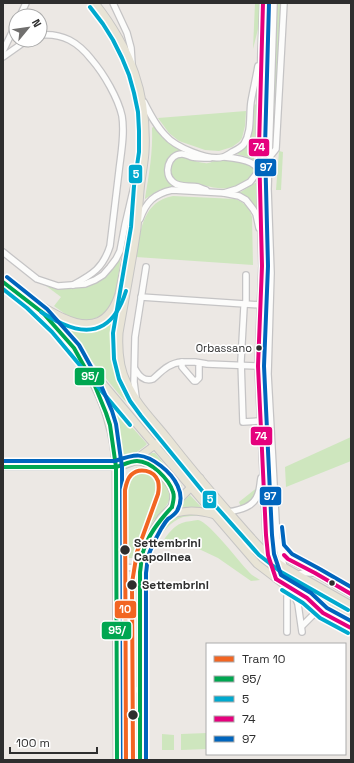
<svg xmlns="http://www.w3.org/2000/svg" width="354" height="763" viewBox="0 0 354 763" font-family="'Space Grotesk',sans-serif">
	<rect width="100%" height="100%" fill="#ece8e4"/>
	<!-- green -->
	<g fill="#cee6be">
		<polygon points="255,3 260,3 259,25 253,49"/>
		<polygon points="266,3 271,3 267,148 262,148 263,81"/>
		<polygon points="277,3 282,3 277,95 275,103 274,103"/>
		<path d="M255,104L256,105L254,160L248,157L237,154C240,152 244,149 246,146C254,134 254,118 254,105Z"/>
		<polygon points="246,111 245,126 242,138 239,142 232,147 219,151 205,150 179,141 169,133 158,118"/>
		<path d="M153,127H155L169,143L183,152L167,163L174,186L159,190L145,199V198C149,175 153,152 152,128Z"/>
		<polygon points="279,151 283,152 281,190 276,190"/>
		<path d="M184,157C191,159 198,163 205,163C210,164 212,161 217,160C225,159 243,161 250,165C254,167 257,170 254,174C245,185 231,190 218,188C212,188 206,185 200,185C193,184 184,185 178,183C167,178 170,167 175,159Z"/>
		<polygon points="255,183 256,183 257,207 256,208 248,198 239,193"/>
		<path d="M173,196L235,199C244,202 250,208 252,217L253,265L136,257C140,231 143,201 173,196Z"/>
		<path d="M121,255C119,270 117,298 109,309C105,314 99,317 93,319C87,321 78,321 72,318C66,315 60,310 54,306L61,297L45,285C80,292 101,288 121,255Z"/>
		<polygon points="264,258 266,259 266,281 264,369 270,513 268,513 261,367"/>
		<path d="M110,319L114,320C108,355 112,371 127,403L118,393L67,331L70,325C86,328 95,327 110,319Z"/>
		<polygon points="114,407 147,444 145,446 126,460 122,460 121,457 119,433 112,408"/>
		<polygon points="351,437 351,461 286,487 285,467"/>
		<path d="M152,453H155L182,486C182,488 181,491 178,492L176,491L148,460V457L150,454Z"/>
		<path d="M137,467C140,467 143,467 146,468C155,471 173,488 170,498C168,506 158,515 153,521C146,533 142,545 138,558H122V482L129,472Z"/>
		<path d="M258,487C256,499 250,502 241,507L239,502Z"/>
		<path d="M190,495L203,509C193,505 185,508 175,509Z"/>
		<path d="M187,514L199,515C194,516 188,516 183,517C170,521 160,535 154,547L151,546C161,527 164,519 187,514Z"/>
		<path d="M198,520C210,522 241,565 252,575C255,577 258,579 260,580L251,581L218,558L182,541L175,540L166,543L160,549C162,540 173,526 182,523C187,521 193,521 198,520Z"/>
		<polygon points="311,589 351,610 351,614 310,592"/>
		<polygon points="207,733 207,749 181,750 181,734"/>
		<polygon points="162,734 174,735 174,750 162,750"/>
	</g>
	<g fill="none" stroke-linecap="round" stroke-linejoin="round">
		<!-- minor casing -->
		<g stroke="#c5c4c5" stroke-width="8">
			<g id="minor">
				<polyline points="113,3 127,33 131,48 132,64"/>
				<polyline points="263,3 261,52 259,147 262,266 258,366 266,535 268,555 276,579"/>
				<polyline points="274,3 268,189 271,273 268,374 277,539 287,579 298,604 302,632"/>
				<polyline points="20,16 26,3"/>
				<path d="M40,35C63,33 78,42 92,60C104,74 118,98 122,116C125,134 121,153 119,171C116,196 113,221 110,246C103,268 93,274 73,285"/>
				<polyline points="3,51 16,24"/>
				<polyline points="3,57 27,40"/>
				<path d="M144,102C150,114 156,126 165,135C175,147 208,161 223,157C226,156 229,154 232,152C236,150 241,148 244,144C252,131 249,116 251,102C253,90 256,78 258,66"/>
				<path d="M224,157C247,159 259,161 267,186"/>
				<path d="M206,190C204,189 200,188 198,187C190,185 179,188 173,182C163,174 168,154 182,154C185,154 189,156 192,157C198,158 204,158 210,158"/>
				<polyline points="224,193 237,189 250,182 276,149 284,3"/>
				<path d="M140,219C146,202 154,194 172,190L224,193L239,196L246,200L253,209L256,214L259,228"/>
				<polyline points="3,252 37,279 58,286 85,284 95,280 103,275 110,267 116,259 120,251 125,225 143,148"/>
				<polyline points="246,275 246,301 244,307 241,361 243,422 260,421"/>
				<polyline points="141,297 260,305"/>
				<polyline points="199,363 199,378 196,381 194,381 182,367 182,362 195,362 207,364 258,366"/>
				<path d="M135,369C139,376 144,382 153,379C162,371 169,363 182,362"/>
				<polyline points="136,397 134,382 135,337 146,267"/>
				<polyline points="3,467 116,467"/>
				<path d="M228,512C240,510 254,507 258,494C260,489 260,483 261,478"/>
				<polyline points="241,544 260,554 268,555"/>
				<polyline points="281,550 288,559 315,573 351,594"/>
				<polyline points="268,555 271,552 276,539"/>
				<polyline points="116,567 141,568"/>
				<polyline points="308,600 323,613 351,628"/>
				<polyline points="302,626 313,615 315,614 323,613"/>
				<path d="M287,632V597C289,592 296,576 300,574C304,572 309,573 313,573"/>
				<polyline points="117,689 140,690"/>
			</g>
		</g>
		<!-- major casing -->
		<g stroke="#c6c5c4" stroke-width="9">
			<g id="major">
				<path d="M95,3C131,49 148,94 145,152C144,166 141,178 140,191C139,203 138,216 137,228C132,263 125,298 119,333C118,351 119,367 127,383C136,404 154,421 168,439C189,466 211,492 234,518C250,536 264,554 284,567L351,605"/>
				<path d="M3,282C23,296 39,310 56,328L146,435L257,564L282,583L307,598L323,603L351,618"/>
				<path d="M34,302C44,307 54,314 64,318C92,331 110,322 119,294L130,237"/>
				<path d="M83,364C94,383 104,403 109,424C113,437 115,452 116,467L117,760"/>
				<path d="M132,462C134,461 136,461 138,461C151,462 169,479 173,491C175,496 173,501 172,507"/>
				<polyline points="116,467 124,465 132,462 159,442 166,442 172,446"/>
				<path d="M163,517C183,510 195,509 215,515"/>
				<polyline points="140,760 140,572 142,556 151,534 161,518 200,478"/>
			</g>
		</g>
		<!-- minor -->
		<use href="#minor" stroke="#fcfcfb" stroke-width="5.5"/>
		<!-- major -->
		<use href="#major" stroke="#e8e4d6" stroke-width="7"/>
		<!-- bus-1 casing -->
		<g stroke="#fff" stroke-width="7">
			<g id="bus-1">
				<polyline points="3,282 43,313 74,348 95,386 106,413 110,425 116,467 117,760"/>
				<path d="M3,467H116C123,465 130,461 137,461C151,461 169,479 173,492C175,497 173,502 172,507"/>
				<path d="M140,760V572C141,567 141,561 142,556C146,537 159,521 172,507"/>
			</g>
		</g>
		<!-- bus-2 casing -->
		<g stroke="#fff" stroke-width="7">
			<g id="bus-2">
				<polyline points="90,7 103,24 113,40 122,58 129,75 134,93 138,112 139,131 139,152 134,186 131,227 113,333 114,359 119,379 130,401 141,416 204,493 259,555 281,572 348,610"/>
				<polyline points="3,289 27,308 52,332 130,425"/>
				<path d="M41,312C48,316 55,321 63,324C97,339 116,323 126,291"/>
				<polyline points="282,590 303,603 320,618 348,633"/>
			</g>
		</g>
		<!-- bus-3 casing -->
		<g stroke="#fff" stroke-width="7">
			<g id="bus-3">
				<polyline points="263,3 259,147 262,266 258,366 266,535 268,555 276,579"/>
				<polyline points="284,555 288,559 315,573 351,594"/>
				<polyline points="276,579 307,598 323,613 351,628"/>
			</g>
		</g>
		<!-- bus-4 casing -->
		<g stroke="#fff" stroke-width="7">
			<g id="bus-4">
				<polyline points="269,3 265,147 268,266 264,366 272,535 274,554 281,575 311,593 327,608 351,621"/>
				<polyline points="7,277 47,309 79,345 100,383 112,411 116,424 122,467 123,760"/>
				<path d="M3,461H115C135,454 143,452 161,466C174,476 187,494 177,511C175,514 171,517 168,519C165,522 163,526 161,529C156,538 151,547 148,557C147,562 147,567 146,573V760"/>
				<polyline points="282,527 284,545 292,554 318,568 351,587"/>
			</g>
		</g>
		<!-- bus-1 -->
		<use href="#bus-1" stroke="#00a651" stroke-width="4"/>
		<!-- bus-2 -->
		<use href="#bus-2" stroke="#00a9ce" stroke-width="4"/>
		<!-- bus-3 -->
		<use href="#bus-3" stroke="#e5007d" stroke-width="4"/>
		<!-- bus-4 -->
		<use href="#bus-4" stroke="#0065bd" stroke-width="4"/>
		<!-- tram-1 casing -->
		<g stroke="#fff" stroke-width="7">
			<path id="tram-1" d="M126,760L125,490C126,485 127,479 131,475C139,467 154,470 158,481C159,485 159,489 158,494L137,552L132,583L133,760"/>
		</g>
		<!-- tram-1 -->
		<use href="#tram-1" stroke="#f26522" stroke-width="4"/>
	</g>
	<!-- markers -->
	<g fill="#2e2e2e" stroke="#fff" stroke-width="1.5">
		<circle cx="259" cy="348" r="3.5"/>
		<circle cx="125" cy="550" r="5.5"/>
		<circle cx="332" cy="583" r="3.5"/>
		<circle cx="132" cy="585" r="5.5"/>
		<circle cx="133" cy="715" r="5.5"/>
	</g>
	<g text-anchor="middle" dominant-baseline="central" stroke-width="3.5" stroke-linejoin="round" paint-order="stroke">
		<!-- bus labels -->
		<g font-size="11" fill="#2e2e2e" stroke="#fff" text-anchor="end">
			<text x="252" y="348">Orbassano</text>
		</g>
		<!-- stop labels -->
		<g font-size="12" font-weight="bold" fill="#2e2e2e" stroke="#fff" text-anchor="start">
			<text x="134" y="543">Settembrini<tspan x="134" dy="14">Capolinea</tspan></text>
			<text x="142" y="585">Settembrini</text>
		</g>
	</g>
	<g stroke="#fff" stroke-width="1.5">
		<rect x="248" y="138" width="22" height="19" rx="4" fill="#e5007d"/>
		<rect x="254" y="158" width="23" height="19" rx="4" fill="#0065bd"/>
		<rect x="128" y="164" width="15" height="20" rx="4" fill="#00a9ce"/>
		<rect x="74" y="367" width="31" height="19" rx="4" fill="#00a651"/>
		<rect x="250" y="426" width="23" height="20" rx="4" fill="#e5007d"/>
		<rect x="259" y="486" width="23" height="20" rx="4" fill="#0065bd"/>
		<rect x="202" y="490" width="15" height="19" rx="4" fill="#00a9ce"/>
		<rect x="114" y="600" width="23" height="19" rx="4" fill="#f26522"/>
		<rect x="101" y="621" width="31" height="19" rx="4" fill="#00a651"/>
	</g>
	<g font-size="11" text-anchor="middle" font-weight="bold" fill="#fff">
		<text x="259" y="151">74</text>
		<text x="266" y="171">97</text>
		<text x="136" y="178">5</text>
		<text x="90" y="380">95/</text>
		<text x="261" y="440">74</text>
		<text x="270" y="500">97</text>
		<text x="210" y="503">5</text>
		<text x="125" y="613">10</text>
		<text x="117" y="634">95/</text>
	</g>
	<!-- border -->
	<rect width="354" height="763" fill="none" stroke="#2e2e2e" stroke-width="8"/>
	<!-- legend -->
	<rect x="206" y="643" width="140" height="112" fill="#ffffff" stroke="#ababab"/>
	<rect x="214" y="656" width="20" height="6" fill="#f26522" stroke="#ababab"/>
	<text x="242" y="663" font-size="12" fill="#2e2e2e">Tram 10</text>
	<rect x="214" y="676" width="20" height="6" fill="#00a651" stroke="#ababab"/>
	<text x="242" y="683" font-size="12" fill="#2e2e2e">95/</text>
	<rect x="214" y="696" width="20" height="6" fill="#00a9ce" stroke="#ababab"/>
	<text x="242" y="703" font-size="12" fill="#2e2e2e">5</text>
	<rect x="214" y="716" width="20" height="6" fill="#e5007d" stroke="#ababab"/>
	<text x="242" y="723" font-size="12" fill="#2e2e2e">74</text>
	<rect x="214" y="736" width="20" height="6" fill="#0065bd" stroke="#ababab"/>
	<text x="242" y="743" font-size="12" fill="#2e2e2e">97</text>
	<!-- north arrow -->
	<g transform="translate(28 28) rotate(61)"><circle r="19" fill="#ffffff" stroke="#ababab"/>
	<path d="M0-3L7 15L0 10L-7 15Z" fill="#706f6e"/>
	<text y="-6" font-size="11" font-weight="bold" text-anchor="middle" fill="#2e2e2e">N</text>
	</g>
	<!-- scale -->
	<path d="M10 747v6h87v-6" fill="none" stroke="#2e2e2e" stroke-width="2"/>
	<text x="16" y="747" font-size="12" fill="#2e2e2e" stroke="#ffffff" stroke-width="3" paint-order="stroke">100 m</text>
</svg>
